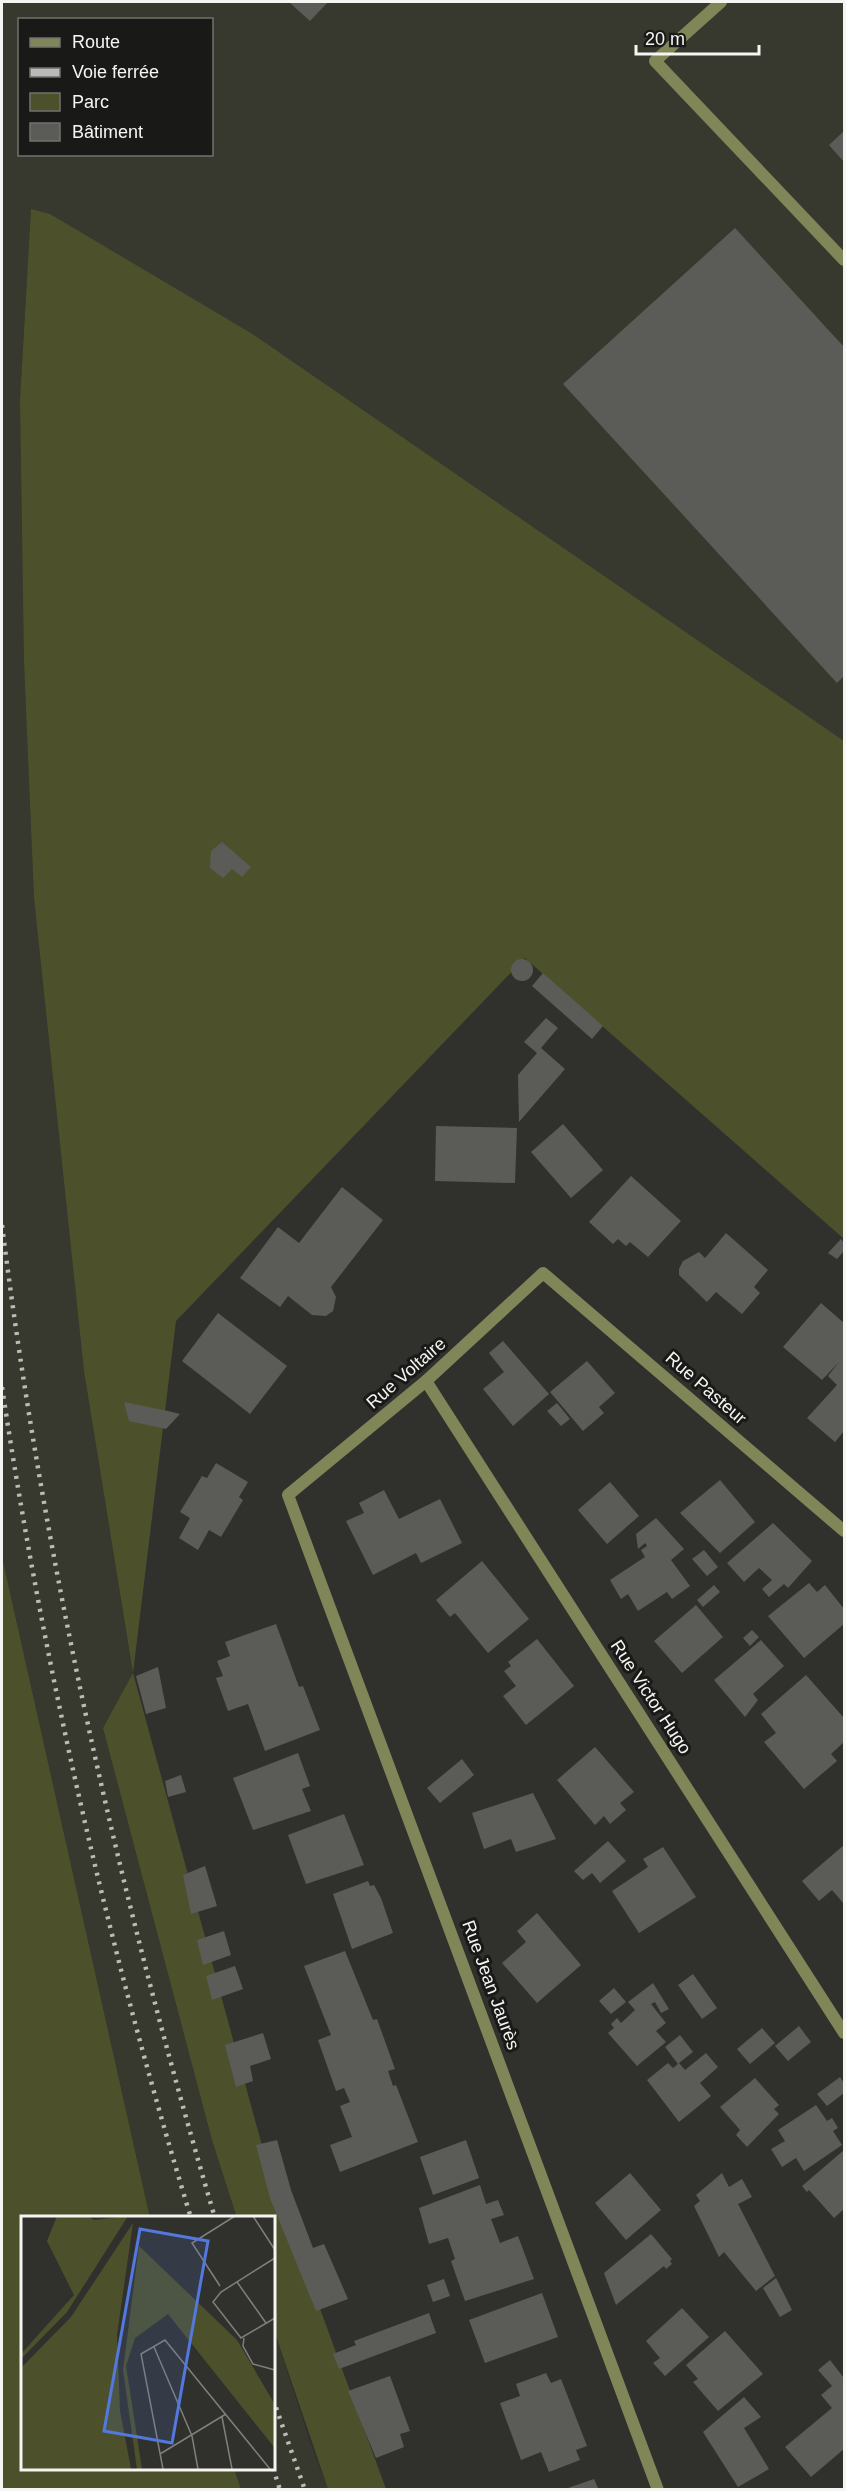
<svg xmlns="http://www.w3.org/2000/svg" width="846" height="2491" viewBox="0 0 846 2491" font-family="Arial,sans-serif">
	<rect width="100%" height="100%" fill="#30312d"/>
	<!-- built -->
	<g fill="#37392e" fill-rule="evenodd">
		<path d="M2,2H844V741L251,333L50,214L31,210L20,400L24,662L34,898L84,1371L133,1673L103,1728L212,2140L237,2218H150L2,1557ZM20,20H212V154H20Z"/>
		<polygon points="273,2327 310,2442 328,2489 241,2489 234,2469 273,2468"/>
	</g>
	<!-- green -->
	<g fill="#4d512b">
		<polygon points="31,209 50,214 251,333 844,741 844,1239 525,958 176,1321 133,1673 267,2164 386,2489 328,2489 273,2327 273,2218 237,2218 212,2140 103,1728 133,1673 84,1371 34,898 24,662 20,400"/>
		<polygon points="2,1557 150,2218 22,2218 22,2468 234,2469 241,2489 2,2489"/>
	</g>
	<!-- building -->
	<g fill="#5b5c57">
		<polygon points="289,2 328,2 310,21"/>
		<polygon points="844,131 844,162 829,145"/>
		<polygon points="735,228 844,347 844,676 837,683 563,384"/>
		<polygon points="222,842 251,867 242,877 232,869 223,878 210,868 211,851"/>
		<circle cx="522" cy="970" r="11"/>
		<polygon points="543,973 603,1026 592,1039 532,986"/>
		<polygon points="546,1018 558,1028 541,1048 565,1069 519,1122 518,1075 537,1053 524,1042"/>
		<polygon points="563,1124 603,1170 571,1198 531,1152"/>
		<polygon points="436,1126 517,1128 515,1183 435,1181"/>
		<polygon points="631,1176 681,1221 648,1257 630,1242 626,1246 618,1239 613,1244 589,1222"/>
		<polygon points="342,1187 383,1220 331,1287 336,1297 333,1311 326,1316 312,1315 288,1296 280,1307 240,1278 278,1227 299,1243"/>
		<polygon points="726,1233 768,1270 754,1287 760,1293 742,1314 716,1292 707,1302 679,1275 679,1269 683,1261 699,1252 705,1258"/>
		<polygon points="841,1239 844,1243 844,1251 837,1259 828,1253"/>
		<polygon points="821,1303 844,1323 844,1431 835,1442 807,1418 837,1385 828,1376 839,1362 822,1380 783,1347"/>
		<polygon points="218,1313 287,1366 250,1414 182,1361"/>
		<polygon points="503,1341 549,1394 513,1426 483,1389 504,1372 489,1353"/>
		<polygon points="587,1361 615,1393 599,1407 604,1413 583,1431 550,1392"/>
		<polygon points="124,1402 168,1411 180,1414 166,1429 129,1421"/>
		<polygon points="557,1403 570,1419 561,1426 547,1411"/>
		<polygon points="216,1463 248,1482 239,1497 243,1500 221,1537 209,1530 198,1550 179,1538 190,1518 180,1512 202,1476 207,1478"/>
		<polygon points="720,1480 755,1522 720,1553 680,1513"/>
		<polygon points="610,1482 639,1516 607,1544 578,1510"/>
		<polygon points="384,1490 399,1519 440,1499 462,1543 421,1563 416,1553 373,1575 346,1521 364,1513 359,1503"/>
		<polygon points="656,1518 684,1549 671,1560 690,1586 672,1599 667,1592 638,1611 628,1594 621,1599 610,1580 645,1557 641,1550 647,1546 645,1543 638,1549 636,1534"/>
		<polygon points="773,1523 812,1561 788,1588 784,1584 769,1597 762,1589 772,1580 759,1568 744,1582 727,1563"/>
		<polygon points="704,1550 718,1567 707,1576 692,1559"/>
		<polygon points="482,1561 529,1619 488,1653 455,1613 450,1617 436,1600"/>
		<polygon points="809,1583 817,1592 825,1585 844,1609 844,1624 804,1658 768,1616"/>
		<polygon points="714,1585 720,1592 703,1607 697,1600"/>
		<polygon points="696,1605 723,1637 682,1673 654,1641"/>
		<polygon points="276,1624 299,1687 303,1686 320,1730 265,1751 248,1704 228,1711 216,1678 223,1676 217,1661 230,1656 225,1642"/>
		<polygon points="752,1630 759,1637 750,1646 743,1638"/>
		<polygon points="537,1639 574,1686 526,1725 503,1696 516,1686 504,1671 511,1666 508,1662"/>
		<polygon points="761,1640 784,1666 753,1694 758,1700 745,1717 714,1680"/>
		<polygon points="158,1667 166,1708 146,1714 136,1676"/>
		<polygon points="806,1675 844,1718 844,1742 831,1754 837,1761 804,1789 764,1742 776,1733 761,1714"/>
		<polygon points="595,1747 634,1792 620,1803 626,1810 610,1824 604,1816 595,1825 557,1780"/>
		<polygon points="298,1753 310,1786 302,1789 311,1811 253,1830 233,1778"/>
		<polygon points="462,1759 474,1775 440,1803 427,1788"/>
		<polygon points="181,1775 186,1792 168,1797 165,1781"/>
		<polygon points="533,1793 556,1839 516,1852 511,1839 484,1849 472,1813"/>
		<polygon points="344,1814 364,1865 306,1884 288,1835"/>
		<polygon points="608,1841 626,1861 600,1883 592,1873 583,1880 574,1871"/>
		<polygon points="844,1845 844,1904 832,1890 819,1901 802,1881"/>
		<polygon points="663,1847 696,1897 639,1933 612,1891 648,1867 643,1859"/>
		<polygon points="205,1866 217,1906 191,1914 183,1875"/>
		<polygon points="368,1881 370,1886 374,1885 381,1898 393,1933 352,1949 333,1894"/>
		<polygon points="537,1913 581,1965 537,2003 502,1963 526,1942 517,1931"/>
		<polygon points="224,1931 231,1955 203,1965 197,1940"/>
		<polygon points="345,1951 373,2020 377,2019 395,2069 388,2071 393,2086 396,2085 418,2142 340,2172 330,2145 352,2137 340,2106 350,2102 344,2088 336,2091 318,2040 331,2035 304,1966"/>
		<polygon points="235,1966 243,1989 212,2000 206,1976"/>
		<polygon points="693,1974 717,2008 702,2019 678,1985"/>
		<polygon points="653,1983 669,2009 661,2013 655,2002 651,2004 666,2023 656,2031 666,2042 637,2066 608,2033 614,2028 611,2024 617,2018 621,2023 635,2010 628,2002"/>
		<polygon points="614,1988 626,2002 611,2014 599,2001"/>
		<polygon points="799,2026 811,2042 788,2061 775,2046"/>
		<polygon points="762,2028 775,2043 750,2064 737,2049"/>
		<polygon points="263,2033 271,2059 250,2066 253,2081 236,2087 225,2045"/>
		<polygon points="680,2035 693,2052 679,2063 685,2070 706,2053 718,2067 700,2083 711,2096 679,2122 647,2080 668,2063 673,2068 678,2064 665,2047"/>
		<polygon points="840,2077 844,2083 844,2093 827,2106 817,2094"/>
		<polygon points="755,2078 779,2105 774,2109 779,2114 747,2147 736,2135 740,2130 720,2107"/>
		<polygon points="816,2105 827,2121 832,2118 838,2128 833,2131 842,2145 804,2171 796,2158 782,2167 771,2149 785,2141 778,2130"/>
		<polygon points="277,2140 291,2190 313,2248 324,2244 348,2299 316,2311 270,2198 256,2145"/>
		<polygon points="466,2140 479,2178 433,2195 420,2157"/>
		<polygon points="844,2150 844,2209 834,2218 809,2190 807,2192 802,2186"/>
		<polygon points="630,2173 661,2210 626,2240 595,2203"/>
		<polygon points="722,2173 729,2187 742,2179 752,2197 738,2204 775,2276 756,2291 724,2252 719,2257 694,2206 700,2201 696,2195"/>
		<polygon points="480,2185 486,2204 498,2200 504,2215 491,2219 500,2243 518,2236 534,2279 465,2301 451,2261 455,2259 448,2238 429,2244 419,2208"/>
		<polygon points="651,2234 672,2259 670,2261 672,2264 666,2269 664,2266 616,2305 604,2273"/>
		<polygon points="776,2278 792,2310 780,2317 763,2288"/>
		<polygon points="444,2279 450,2296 433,2302 427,2285"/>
		<polygon points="542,2293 558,2337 485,2363 469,2320"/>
		<polygon points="682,2308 709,2337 665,2376 653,2363 660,2358 646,2341"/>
		<polygon points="429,2313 436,2333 339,2369 333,2354 356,2345 354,2341"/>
		<polygon points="725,2331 763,2374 718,2411 693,2382 698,2379 686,2365"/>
		<polygon points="830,2360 844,2378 844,2449 811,2477 785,2447 832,2408 821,2395 832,2386 818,2370"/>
		<polygon points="546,2373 551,2383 561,2379 587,2446 576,2450 580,2460 549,2472 541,2452 521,2460 500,2403 520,2396 516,2384"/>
		<polygon points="390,2376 410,2431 400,2434 404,2447 376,2458 348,2391"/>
		<polygon points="744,2397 761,2417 744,2428 769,2469 738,2487 703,2432"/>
		<polygon points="594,2479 599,2490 565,2490 565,2489"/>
	</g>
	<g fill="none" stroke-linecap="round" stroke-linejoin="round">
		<!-- lane -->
		<polyline stroke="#808658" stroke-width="12" points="721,2 655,61 844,260"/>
		<!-- street -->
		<g stroke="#808658" stroke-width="12">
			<polyline points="426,1381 844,2033"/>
			<polyline points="658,2490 288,1495 426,1381 543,1273 844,1531"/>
		</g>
		<!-- rail -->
		<g stroke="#bbbcb8" stroke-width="4.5" stroke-dasharray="3 6" stroke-linecap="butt">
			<path d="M2,1225C44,1562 119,1893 215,2218"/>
			<path d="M2,1387C44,1668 108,1946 191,2218"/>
			<polyline points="273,2399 305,2490"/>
			<polyline points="273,2468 280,2490"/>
		</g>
	</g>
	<g text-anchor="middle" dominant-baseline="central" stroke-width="6" stroke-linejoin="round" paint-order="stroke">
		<!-- street labels -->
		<g font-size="18" fill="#f5f5f2" stroke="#191917">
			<text transform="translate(406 1373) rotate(-41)">Rue Voltaire</text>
			<text transform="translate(706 1388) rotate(41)">Rue Pasteur</text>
			<text transform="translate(651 1697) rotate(57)">Rue Victor Hugo</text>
			<text transform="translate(491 1985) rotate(70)">Rue Jean Jaurès</text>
		</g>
	</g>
	<!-- overview -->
	<g transform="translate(21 2216)">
		<rect width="254" height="254" fill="#30312d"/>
		<path d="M36,0H67L73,4L107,0L46,96L0,143V138L53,79L26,25ZM112,7L96,119L99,195L110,253H0V152L50,101ZM118,30L216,124L253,187V231L147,98L114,122L105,150L121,253H116L102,154Z" fill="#4d512b"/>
		<path fill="none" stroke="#7f7f7c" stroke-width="1.5" d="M232,0L254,34M254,42L200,76L192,86L220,122L254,102M216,66L245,107M199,70L171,27L214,0M223,122L222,130L232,148L254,154M133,131L171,220L177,253M201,201L211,253M139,238L205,198M142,253L120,138L144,124L249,253"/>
		<path fill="#5378de" fill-opacity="0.15" stroke="#5378de" stroke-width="3" d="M119,13L187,25L151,227L83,215Z"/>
		<rect width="254" height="254" fill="none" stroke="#f5f5f2" stroke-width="3"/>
	</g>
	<!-- border -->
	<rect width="846" height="2491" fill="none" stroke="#f5f5f2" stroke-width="6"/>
	<!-- legend -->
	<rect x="18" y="18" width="195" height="138" fill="#191917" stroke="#71716f" stroke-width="1.5"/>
	<rect x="30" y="38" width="30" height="9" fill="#808658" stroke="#71716f" stroke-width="1.5"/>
	<text x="72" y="48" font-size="18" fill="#f5f5f2">Route</text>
	<rect x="30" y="68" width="30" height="9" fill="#bbbcb8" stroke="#71716f" stroke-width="1.5"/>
	<text x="72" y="78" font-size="18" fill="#f5f5f2">Voie ferrée</text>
	<rect x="30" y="93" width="30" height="18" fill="#4d512b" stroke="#71716f" stroke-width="1.5"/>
	<text x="72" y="108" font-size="18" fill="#f5f5f2">Parc</text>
	<rect x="30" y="123" width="30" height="18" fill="#5b5c57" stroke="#71716f" stroke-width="1.5"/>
	<text x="72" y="138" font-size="18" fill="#f5f5f2">Bâtiment</text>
	<!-- scale -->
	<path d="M636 45v9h123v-9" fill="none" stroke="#f5f5f2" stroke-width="3"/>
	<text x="645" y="45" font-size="18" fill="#f5f5f2" stroke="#191917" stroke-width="4.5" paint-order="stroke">20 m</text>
</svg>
